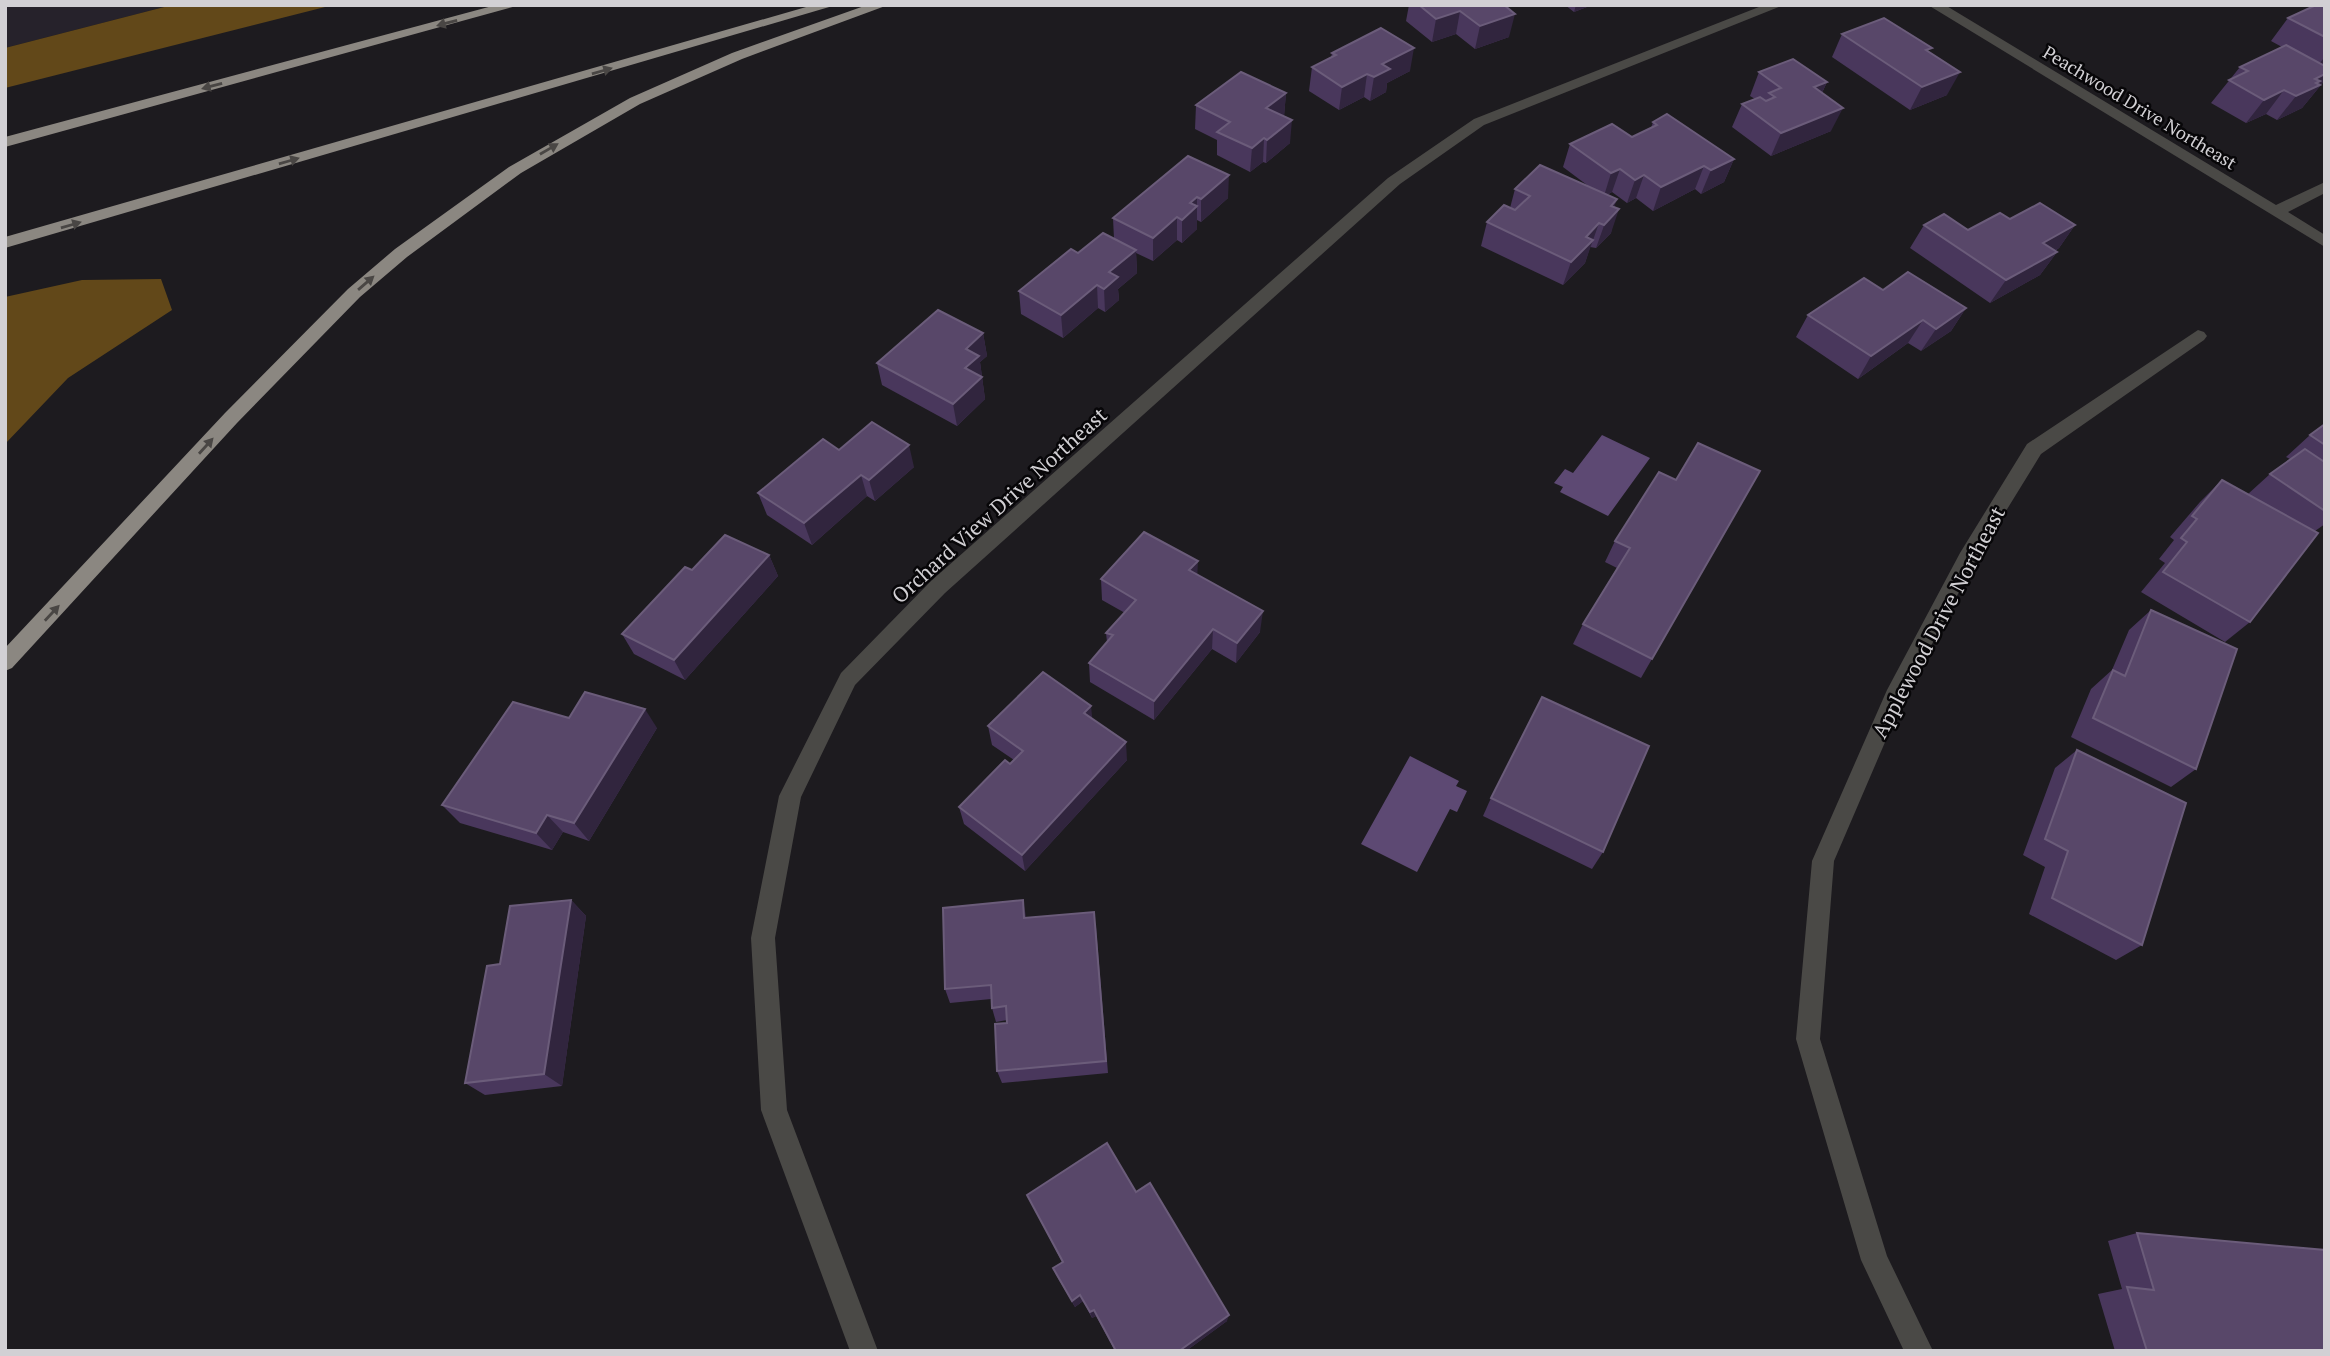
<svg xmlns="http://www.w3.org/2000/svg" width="2330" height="1356" viewBox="0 0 2330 1356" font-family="'PT Serif',serif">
	<rect width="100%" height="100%" fill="#1d1b1f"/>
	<!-- built -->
	<polygon fill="#26222b" points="5,5 172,5 5,48"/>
	<!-- forest -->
	<g fill="#624819">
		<polygon points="172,5 333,5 5,88 5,48"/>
		<polygon points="161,279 172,310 68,378 5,444 5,297 82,280"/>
	</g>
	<!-- water -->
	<g fill="#5d4973">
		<polygon points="1602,435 1650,458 1608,516 1560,492 1563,487 1554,483 1565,469 1573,473"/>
		<polygon points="1410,756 1459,781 1456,786 1467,791 1457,812 1450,809 1417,872 1361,844"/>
	</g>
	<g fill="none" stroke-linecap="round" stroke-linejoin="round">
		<!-- minor -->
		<g fill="#4a4946" fill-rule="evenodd">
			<polygon points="1764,5 1784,5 1484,125 1400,184 945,593 855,685 801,797 775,938 787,1110 878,1351 850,1351 761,1110 751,938 779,796 841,673 931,581 1388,178 1474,119"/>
			<polygon points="1928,5 1945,5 2276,205 2325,182 2325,193 2288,212 2325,235 2325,247"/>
			<polygon points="2198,330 2204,332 2207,336 2204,340 2041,454 1974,563 1904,698 1834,861 1820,1039 1887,1256 1933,1351 1904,1351 1861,1260 1796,1039 1812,861 1887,690 1960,553 2027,444"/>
		</g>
		<!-- highway -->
		<g fill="#8b8781" fill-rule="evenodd">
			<polygon points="496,5 520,5 5,147 5,137"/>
			<polygon points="813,5 836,5 5,248 5,237"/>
			<polygon points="867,5 888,5 742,59 640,104 521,173 407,257 360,297 237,423 12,668 5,671 5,648 225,413 348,289 395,249 509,167 630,98 732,53"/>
		</g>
	</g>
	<!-- wall -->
	<g fill="#49375c">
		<polygon points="1409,5 1504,5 1509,37 1475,49 1456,34 1432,42 1406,21"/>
		<polygon points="1565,5 1592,5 1574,12"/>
		<polygon points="2325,5 2325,63 2321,64 2325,66 2325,80 2302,108 2277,120 2266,114 2246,123 2211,103 2240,67 2282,47 2271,41 2288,18"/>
		<polygon points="1842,34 1929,53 1947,95 1910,110 1832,57"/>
		<polygon points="1332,53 1410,71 1387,83 1386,92 1370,101 1364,97 1339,110 1309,91 1312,67 1331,57"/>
		<polygon points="1759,72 1827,82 1822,93 1831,131 1771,156 1732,127 1742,104 1755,99 1750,96"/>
		<polygon points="1286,93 1284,116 1290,143 1266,163 1263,162 1250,172 1217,155 1217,140 1195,129 1196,105"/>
		<polygon points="1653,122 1734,159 1724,182 1701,194 1695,189 1653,211 1636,198 1627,203 1612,192 1607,195 1615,208 1611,233 1596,248 1590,247 1585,263 1563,285 1481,246 1487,222 1510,208 1515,189 1591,188 1563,167 1570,144 1632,137 1651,128"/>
		<polygon points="1188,156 1228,198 1201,222 1197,220 1197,229 1182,243 1177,240 1153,261 1136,253 1137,273 1118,289 1119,300 1105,312 1098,308 1063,338 1021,314 1019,291 1078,253 1114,239 1113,218"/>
		<polygon points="2010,219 2075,225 2059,248 2055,251 2057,252 2040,275 1990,303 1910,248 1924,225 1968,230"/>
		<polygon points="1883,290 1966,308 1951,331 1921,351 1908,343 1858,379 1796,337 1808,315"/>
		<polygon points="983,333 987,356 980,362 985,399 957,426 882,385 877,363"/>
		<polygon points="2325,424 2325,524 2315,531 2250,622 2225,642 2141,592 2165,563 2159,559 2174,540 2170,537 2200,502 2222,480 2248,494 2270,474 2290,459 2286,457 2310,435"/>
		<polygon points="839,450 914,467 875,501 867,496 812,545 767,515 758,493"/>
		<polygon points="1760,471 1641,678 1573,644 1583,624 1617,568 1605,562 1615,541 1676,480"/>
		<polygon points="769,555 778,576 685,680 634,654 622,634 692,570"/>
		<polygon points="1197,575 1260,632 1236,663 1212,649 1154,720 1090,682 1089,663 1107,642 1106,633 1125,613 1102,600 1101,579"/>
		<polygon points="2151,610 2196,769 2171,787 2071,737 2091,689 2112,670 2129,630"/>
		<polygon points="569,718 657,728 589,841 563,832 552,850 460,823 442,805"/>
		<polygon points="1092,719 1127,760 1025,871 964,824 959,807 1014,760 992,745 988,726"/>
		<polygon points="2077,750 2142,945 2116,960 2029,914 2045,867 2023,855 2055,768"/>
		<polygon points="1491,798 1603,852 1592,869 1483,816"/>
		<polygon points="571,900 586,916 562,1086 485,1095 465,1083 500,964"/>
		<polygon points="1026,918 1096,927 1108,1073 1002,1083 997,1071 1007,1020 996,1022 992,1008 991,999 950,1003 945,989"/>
		<polygon points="1136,1192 1227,1321 1186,1351 1115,1351 1096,1316 1092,1318 1083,1301 1075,1307 1056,1275 1053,1268 1062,1262 1027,1195"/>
		<polygon points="2137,1233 2325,1351 2115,1351 2098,1294 2122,1289 2108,1241"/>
	</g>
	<!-- shaded-wall -->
	<g fill="#31253e">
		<polygon points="1576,5 1592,5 1574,12"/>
		<polygon points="1460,11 1456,34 1432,42 1436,19"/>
		<polygon points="1515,14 1509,37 1475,49 1480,26"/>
		<polygon points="1414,48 1410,71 1387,83 1386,92 1370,101 1374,77 1382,64"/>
		<polygon points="2325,57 2325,63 2317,66"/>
		<polygon points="1960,72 1947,95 1910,110 1922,87"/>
		<polygon points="1367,74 1364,97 1339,110 1342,87"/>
		<polygon points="2325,74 2325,80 2302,108 2277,120 2296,96 2315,79"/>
		<polygon points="1827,82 1816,105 1814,87"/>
		<polygon points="2284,90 2266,114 2246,123 2264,100"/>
		<polygon points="1286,93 1284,117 1266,108"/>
		<polygon points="1843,108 1831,131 1771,156 1781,133"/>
		<polygon points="1292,120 1290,143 1266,163 1267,140"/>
		<polygon points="1264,138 1263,162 1250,172 1252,148"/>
		<polygon points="1734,159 1724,182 1701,194 1711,170"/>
		<polygon points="1704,166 1695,189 1653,211 1661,187"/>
		<polygon points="1620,169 1612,192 1604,196 1611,173"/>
		<polygon points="1229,175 1228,198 1201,222 1201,199"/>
		<polygon points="1644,175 1636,198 1627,203 1635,180"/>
		<polygon points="1197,197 1197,229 1182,243 1182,220 1190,203"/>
		<polygon points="1617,199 1611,217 1619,209 1611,233 1596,248 1611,206"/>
		<polygon points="1177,217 1177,240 1153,261 1153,238"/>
		<polygon points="1599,223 1585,263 1563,285 1571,262 1586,237"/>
		<polygon points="2075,225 2059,248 2027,266 2043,243"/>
		<polygon points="1136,250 1137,273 1118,289 1119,300 1105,312 1104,289 1109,272"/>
		<polygon points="2057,252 2040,275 1990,303 2006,280"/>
		<polygon points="1097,285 1098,308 1063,338 1061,315"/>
		<polygon points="1966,308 1951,331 1921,351 1936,329"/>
		<polygon points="1923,320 1908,343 1858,379 1871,356"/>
		<polygon points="983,333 987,356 980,362 985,399 957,426 953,404 965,368 966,349"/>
		<polygon points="909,445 914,467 875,501 869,480"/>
		<polygon points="861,475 867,496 812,545 804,523"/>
		<polygon points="769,555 778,576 685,680 674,660"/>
		<polygon points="1198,561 1197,582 1189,570"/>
		<polygon points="1263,611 1260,632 1236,663 1237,643"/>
		<polygon points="1213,629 1212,649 1154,720 1154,701"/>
		<polygon points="1091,706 1093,725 1084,713"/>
		<polygon points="645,709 657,728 589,841 574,823"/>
		<polygon points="1126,742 1127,760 1025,871 1022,855"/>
		<polygon points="547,815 563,832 552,850 536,833"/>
		<polygon points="571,900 586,916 562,1086 544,1074"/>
		<polygon points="1023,900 1026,916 1028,934 1024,918"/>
		<polygon points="1080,1295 1083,1301 1075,1307 1072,1301"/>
		<polygon points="1094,1310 1096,1316 1092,1318 1090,1312"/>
		<polygon points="1229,1315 1227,1321 1186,1351 1179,1351"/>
	</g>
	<!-- building -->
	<g fill="#584769" stroke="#6b5c7a" stroke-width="2">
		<polygon points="1419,5 1504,5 1515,14 1480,26 1460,11 1436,19"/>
		<polygon points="2316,5 2325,5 2325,37 2288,18"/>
		<polygon points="1884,18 1932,48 1926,50 1960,72 1922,87 1842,34"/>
		<polygon points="1381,28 1414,48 1382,64 1390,69 1374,77 1367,74 1342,87 1312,67 1336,55 1332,53"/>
		<polygon points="2286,45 2325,66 2325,74 2315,79 2320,81 2316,83 2320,85 2296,96 2284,90 2264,100 2229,80 2248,71 2240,67"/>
		<polygon points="1793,59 1827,82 1814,87 1843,108 1781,133 1742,104 1760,97 1766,101 1775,97 1769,93 1781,88 1759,72"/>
		<polygon points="1241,72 1286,93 1266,108 1292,120 1267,140 1264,138 1252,148 1217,132 1230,122 1196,105"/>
		<polygon points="1667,114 1734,159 1711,170 1704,166 1661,187 1644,175 1635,180 1620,169 1611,173 1570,144 1612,124 1632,137 1657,125 1653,122"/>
		<polygon points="1188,156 1229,175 1201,199 1197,197 1190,203 1197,206 1182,220 1177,217 1153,238 1113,218"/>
		<polygon points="1540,165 1617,199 1611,206 1619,209 1604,225 1599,223 1586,237 1593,240 1571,262 1487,222 1504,205 1515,210 1530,196 1515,189"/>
		<polygon points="2040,203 2075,225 2043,243 2057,252 2006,280 1924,225 1944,214 1968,230 2000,213 2010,219"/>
		<polygon points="1103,233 1136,250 1109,272 1118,277 1104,289 1097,285 1061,315 1019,291 1071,249 1078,253"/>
		<polygon points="1908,272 1966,308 1936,329 1923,320 1871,356 1808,315 1864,278 1883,290"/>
		<polygon points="938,310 983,333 966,349 979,356 965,368 982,377 953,404 877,363"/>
		<polygon points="872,422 909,445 869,480 861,475 804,523 758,493 823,439 839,450"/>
		<polygon points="2325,424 2325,445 2310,435"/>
		<polygon points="1698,443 1760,471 1652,659 1583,624 1630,548 1615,541 1659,472 1676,480"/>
		<polygon points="2305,449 2323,461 2325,459 2325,511 2270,474"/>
		<polygon points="2222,480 2318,533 2250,622 2163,572 2187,542 2181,538 2197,519 2192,516"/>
		<polygon points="1144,532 1198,561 1189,570 1263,611 1237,643 1213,629 1154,701 1089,663 1113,635 1106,633 1136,600 1101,579"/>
		<polygon points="725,535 769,555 674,660 622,634 685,567 692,570"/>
		<polygon points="2151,610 2237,649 2196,769 2093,718 2113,670 2125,676"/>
		<polygon points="1043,672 1091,706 1084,713 1126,742 1022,855 959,807 1005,760 1010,764 1023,751 988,726"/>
		<polygon points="585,692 645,709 574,823 547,815 536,833 442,805 513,702 569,718"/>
		<polygon points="1542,697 1649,746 1603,852 1491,798"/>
		<polygon points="2077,750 2186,803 2142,945 2052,898 2068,851 2045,839"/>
		<polygon points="571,900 544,1074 465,1083 487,966 500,964 510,906"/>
		<polygon points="1023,900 1024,918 1094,912 1106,1061 997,1071 995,1024 1007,1023 1006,1006 992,1008 991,985 945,989 943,908"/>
		<polygon points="1107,1143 1136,1192 1150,1183 1229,1315 1179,1351 1116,1351 1094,1310 1090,1312 1080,1295 1072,1301 1053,1268 1063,1262 1027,1195"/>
		<polygon points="2137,1233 2325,1250 2325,1351 2147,1351 2127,1287 2154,1290"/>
	</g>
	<!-- one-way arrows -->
	<defs><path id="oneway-solid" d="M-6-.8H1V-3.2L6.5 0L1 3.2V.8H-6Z" transform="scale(1.75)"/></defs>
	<g fill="#494644">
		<use href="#oneway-solid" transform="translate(447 23) rotate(165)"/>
		<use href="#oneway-solid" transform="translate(602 71) rotate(-16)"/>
		<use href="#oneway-solid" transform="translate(212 86) rotate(165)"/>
		<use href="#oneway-solid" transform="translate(549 149) rotate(-30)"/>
		<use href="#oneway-solid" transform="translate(289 161) rotate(-16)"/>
		<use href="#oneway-solid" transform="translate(71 225) rotate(-16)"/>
		<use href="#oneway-solid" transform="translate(366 283) rotate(-41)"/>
		<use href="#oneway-solid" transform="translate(206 446) rotate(-48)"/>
		<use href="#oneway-solid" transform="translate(52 613) rotate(-47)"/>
	</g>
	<g text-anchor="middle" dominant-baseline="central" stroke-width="5" stroke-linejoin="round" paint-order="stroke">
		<!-- far-street labels -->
		<g font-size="18" fill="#d2d0d4" stroke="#070608">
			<text transform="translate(2140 107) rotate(31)">Peachwood Drive Northeast</text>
		</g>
		<!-- street labels -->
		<g font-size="21" fill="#d2d0d4" stroke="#070608">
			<text transform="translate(999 505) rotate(-42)">Orchard View Drive Northeast</text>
			<text transform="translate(1938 622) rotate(-62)">Applewood Drive Northeast</text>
		</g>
	</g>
	<!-- border -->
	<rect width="2330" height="1356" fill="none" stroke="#d2d0d4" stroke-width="14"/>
</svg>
